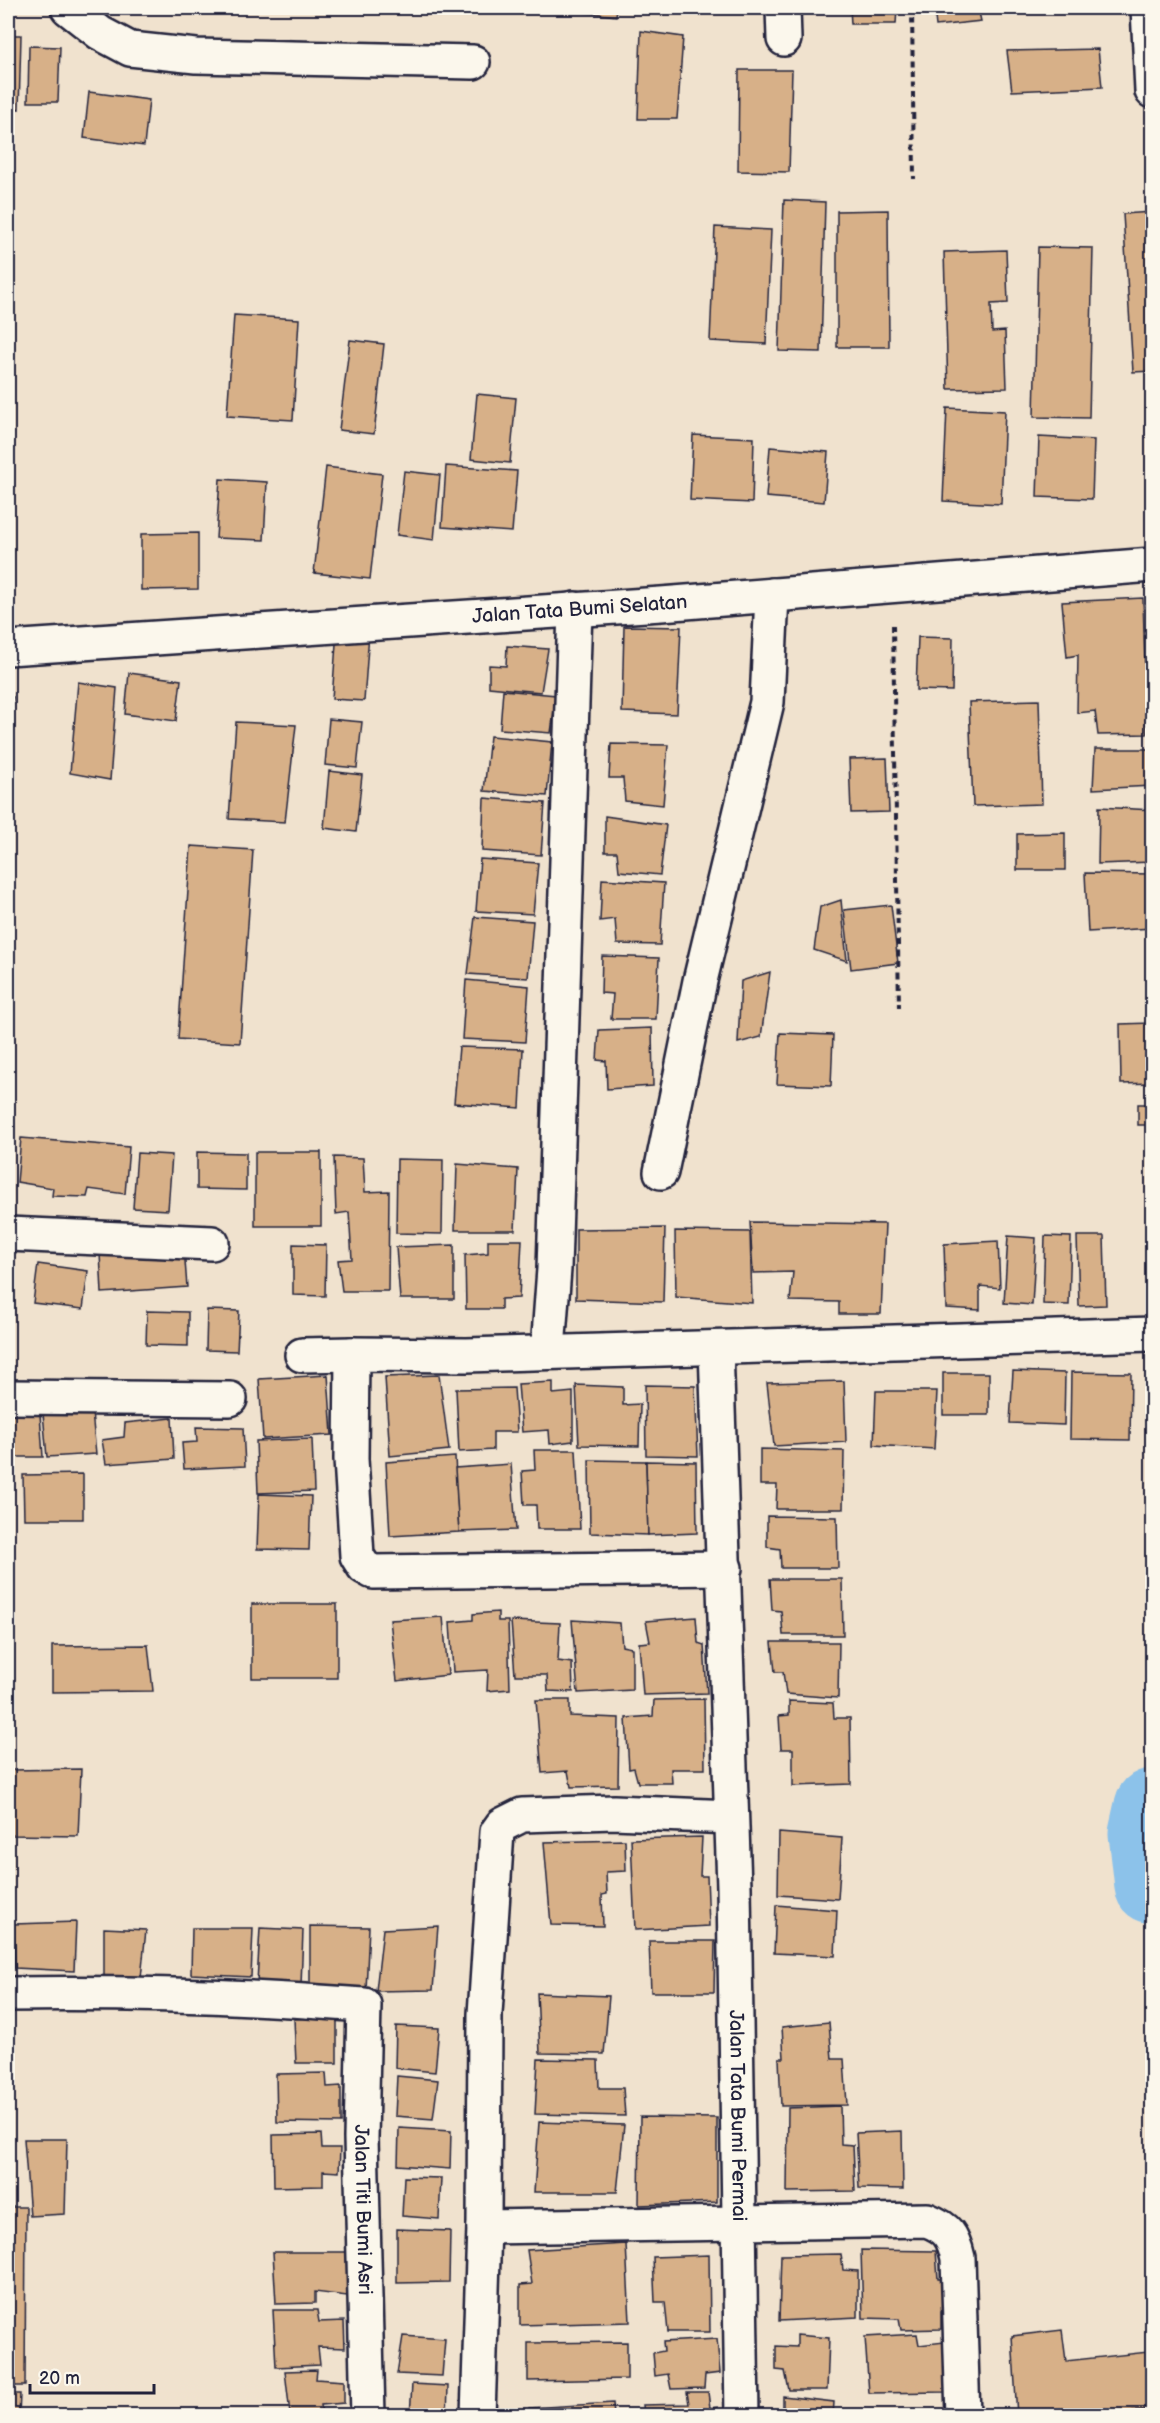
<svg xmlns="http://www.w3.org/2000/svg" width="1160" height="2423" viewBox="0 0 1160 2423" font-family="'Balsamiq Sans',sans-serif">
	<rect width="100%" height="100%" fill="#f0e2ce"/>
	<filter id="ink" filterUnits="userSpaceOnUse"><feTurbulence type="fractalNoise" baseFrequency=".0167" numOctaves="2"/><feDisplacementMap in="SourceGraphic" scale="12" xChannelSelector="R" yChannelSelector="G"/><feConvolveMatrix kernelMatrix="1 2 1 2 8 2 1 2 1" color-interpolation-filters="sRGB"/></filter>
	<g filter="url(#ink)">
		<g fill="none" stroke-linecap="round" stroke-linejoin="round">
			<!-- river -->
			<polyline stroke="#8cc2ea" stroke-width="75" points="1152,1806 1146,1833 1152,1886"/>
		</g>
		<!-- building -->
		<g fill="#d7b088" stroke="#22223b" stroke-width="1.5">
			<polygon points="574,8 617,8 616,16 573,11"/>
			<polygon points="850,8 897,8 896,24 851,24"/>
			<polygon points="934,8 978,8 981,21 936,26"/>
			<polygon points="641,31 683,37 677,119 638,119"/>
			<polygon points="8,35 21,35 19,109 8,107"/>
			<polygon points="29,46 60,47 58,102 28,102"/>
			<polygon points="1098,49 1102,87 1012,91 1007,51"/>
			<polygon points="739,70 792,70 789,172 738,171"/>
			<polygon points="89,92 149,100 144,146 84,138"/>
			<polygon points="784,200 825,202 821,352 779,351"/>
			<polygon points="888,210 889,347 837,347 837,211"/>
			<polygon points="1152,212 1152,371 1133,372 1123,214"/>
			<polygon points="715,227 771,230 766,344 710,341"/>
			<polygon points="1038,247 1093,248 1089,418 1034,417"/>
			<polygon points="1006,250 1008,303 991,304 992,332 1005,331 1007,388 948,389 944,252"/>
			<polygon points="234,315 299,319 293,420 227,416"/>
			<polygon points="350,340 384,344 374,434 339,430"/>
			<polygon points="477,394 516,398 510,463 471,459"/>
			<polygon points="947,408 1005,411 1001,504 943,501"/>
			<polygon points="693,435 754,438 752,503 690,500"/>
			<polygon points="1039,437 1094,440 1092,499 1037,497"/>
			<polygon points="770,447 828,452 824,502 766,497"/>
			<polygon points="446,466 517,471 512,532 442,527"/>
			<polygon points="326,467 382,474 370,579 314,573"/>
			<polygon points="404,471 440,475 434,540 397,535"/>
			<polygon points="220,479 267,482 264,540 216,538"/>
			<polygon points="198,533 198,589 141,590 141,534"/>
			<polygon points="1143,598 1147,734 1098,735 1095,711 1077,713 1078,655 1067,657 1062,602"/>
			<polygon points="624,626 681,627 677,714 622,712"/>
			<polygon points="337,630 369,633 364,701 332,699"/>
			<polygon points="918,637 953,638 952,691 916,690"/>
			<polygon points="507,646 548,649 541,692 489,687 489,665 506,666"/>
			<polygon points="129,673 181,680 176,721 125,714"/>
			<polygon points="78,682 117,688 110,780 70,773"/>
			<polygon points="503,690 556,695 551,733 500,729"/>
			<polygon points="8,697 13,697 8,739"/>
			<polygon points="1039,700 1042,804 973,806 969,702"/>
			<polygon points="329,719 362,722 357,768 325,765"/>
			<polygon points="236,722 296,725 285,822 229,819"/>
			<polygon points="490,736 552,742 547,796 484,791"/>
			<polygon points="611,744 668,745 663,805 625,801 623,778 609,778"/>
			<polygon points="1095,749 1152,749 1152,786 1093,789"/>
			<polygon points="887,758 889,812 851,813 849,759"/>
			<polygon points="329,771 362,775 356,832 324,828"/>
			<polygon points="484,798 545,803 541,855 482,851"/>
			<polygon points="1099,807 1152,810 1152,862 1098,864"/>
			<polygon points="605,816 666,825 660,875 619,871 617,852 605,852"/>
			<polygon points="1065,833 1065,870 1017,870 1017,834"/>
			<polygon points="191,846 253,850 240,1043 178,1039"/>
			<polygon points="480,859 538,863 533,914 476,911"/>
			<polygon points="1085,873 1152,874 1152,928 1088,932"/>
			<polygon points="602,879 664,883 660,945 617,944 615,919 600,921"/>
			<polygon points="841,900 847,961 814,950 820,907"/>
			<polygon points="891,905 898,963 851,969 844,910"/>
			<polygon points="475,917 533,921 528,978 468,974"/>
			<polygon points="602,956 659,958 656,1019 611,1019 613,994 601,993"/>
			<polygon points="770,972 761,1037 738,1043 741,981"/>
			<polygon points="466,980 529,986 525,1042 462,1039"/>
			<polygon points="1152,1023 1152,1083 1121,1084 1120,1024"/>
			<polygon points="652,1028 653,1086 607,1089 606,1061 597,1060 599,1030"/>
			<polygon points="780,1033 833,1035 831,1086 777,1084"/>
			<polygon points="459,1047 523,1049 520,1108 454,1103"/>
			<rect x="1138" y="1104" width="14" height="21"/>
			<polygon points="21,1138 129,1147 125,1194 89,1189 87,1197 52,1196 53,1188 17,1182"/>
			<polygon points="197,1152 246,1153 246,1190 197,1189"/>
			<rect x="255" y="1152" width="66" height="74"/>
			<polygon points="137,1153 172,1155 168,1210 133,1208"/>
			<polygon points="334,1157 363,1158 365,1192 389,1191 388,1291 342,1291 338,1260 352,1259 349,1212 336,1214"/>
			<polygon points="397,1159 443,1160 442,1234 396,1233"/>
			<polygon points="457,1164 518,1169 515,1230 455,1230"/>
			<polygon points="750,1222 885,1224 881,1314 839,1314 839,1302 790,1301 793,1272 753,1273"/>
			<polygon points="665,1228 663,1302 576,1299 576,1229"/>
			<polygon points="675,1231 750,1232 752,1303 676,1297"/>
			<polygon points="1008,1236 1036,1238 1032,1305 1004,1303"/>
			<polygon points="1045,1236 1071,1237 1069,1305 1043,1304"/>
			<polygon points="1077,1236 1104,1236 1106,1305 1079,1306"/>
			<polygon points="488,1240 522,1240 519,1298 501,1299 501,1309 466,1309 465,1255 488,1253"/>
			<polygon points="998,1241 1000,1288 980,1286 980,1310 946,1308 944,1244"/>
			<polygon points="293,1244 326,1245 325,1296 293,1295"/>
			<polygon points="454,1245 454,1299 400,1299 396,1247"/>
			<polygon points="184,1248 187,1287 102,1293 100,1253"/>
			<polygon points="38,1264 88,1271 83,1309 33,1303"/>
			<polygon points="207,1310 239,1311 237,1351 206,1350"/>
			<polygon points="147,1311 188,1312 188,1346 146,1345"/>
			<polygon points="1013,1371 1065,1373 1064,1425 1010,1423"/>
			<polygon points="1071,1372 1131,1373 1130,1440 1070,1439"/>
			<rect x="943" y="1373" width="46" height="42"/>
			<polygon points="328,1375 332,1435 263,1439 259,1379"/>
			<polygon points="439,1375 449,1450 390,1456 385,1377"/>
			<polygon points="844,1381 846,1442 774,1446 767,1383"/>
			<polygon points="553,1382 553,1394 573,1392 573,1441 550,1444 549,1430 522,1432 518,1384"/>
			<polygon points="576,1385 623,1387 623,1405 640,1404 639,1446 579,1445"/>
			<polygon points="645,1385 695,1386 698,1456 646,1455"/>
			<polygon points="514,1388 517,1432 493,1432 493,1450 459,1452 456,1389"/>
			<polygon points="876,1391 937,1391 934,1449 874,1445"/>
			<polygon points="92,1412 96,1454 47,1457 43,1413"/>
			<polygon points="8,1413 40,1414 43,1457 8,1457"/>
			<polygon points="172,1418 174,1459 106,1464 102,1440 124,1437 125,1423"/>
			<polygon points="196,1427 243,1428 245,1466 184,1469 182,1443 197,1442"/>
			<polygon points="312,1439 314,1491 258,1493 256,1441"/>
			<polygon points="760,1449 844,1451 843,1509 776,1509 777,1485 760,1485"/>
			<polygon points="534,1450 576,1450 580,1529 537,1529 536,1505 524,1505 522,1471 535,1470"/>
			<polygon points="455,1457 459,1532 390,1536 386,1462"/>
			<polygon points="589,1460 646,1461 648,1535 590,1533"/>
			<polygon points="646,1461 696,1462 697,1533 648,1535"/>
			<polygon points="511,1464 516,1530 459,1532 455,1468"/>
			<polygon points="83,1474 83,1519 24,1519 23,1475"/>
			<polygon points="259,1494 311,1496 309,1550 257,1549"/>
			<polygon points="767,1516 837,1517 838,1568 781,1568 780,1549 767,1547"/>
			<polygon points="770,1579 842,1579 843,1635 783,1635 781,1611 772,1610"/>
			<rect x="252" y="1604" width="85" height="74"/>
			<polygon points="498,1612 498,1621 508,1621 510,1689 487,1691 488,1670 453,1672 450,1622 473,1620 473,1614"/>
			<polygon points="443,1617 448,1675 397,1681 390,1620"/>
			<polygon points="696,1617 698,1643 704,1645 707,1693 643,1695 639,1643 650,1642 646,1621"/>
			<polygon points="572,1620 620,1623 622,1646 632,1648 632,1690 578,1693"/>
			<polygon points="511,1621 560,1623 558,1661 572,1663 573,1692 548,1691 547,1675 515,1675"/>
			<polygon points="772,1642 839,1642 838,1698 786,1694 783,1672 775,1672"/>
			<polygon points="148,1645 153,1691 52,1692 52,1646"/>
			<polygon points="704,1699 705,1769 671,1769 672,1783 638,1783 634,1768 629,1769 626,1718 653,1716 654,1700"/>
			<polygon points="536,1700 570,1700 570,1716 619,1718 618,1786 571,1787 568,1771 542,1773"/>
			<polygon points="789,1701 833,1703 834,1718 850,1718 851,1784 793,1786 793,1749 781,1749 779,1716 789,1715"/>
			<polygon points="81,1769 78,1836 9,1835 11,1770"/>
			<polygon points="779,1833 842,1838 838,1899 778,1895"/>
			<polygon points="702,1837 700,1876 707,1876 709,1926 635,1930 631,1839"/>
			<polygon points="625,1840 626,1871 606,1872 607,1894 602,1895 603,1926 551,1925 544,1842"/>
			<polygon points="776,1905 837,1910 835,1956 774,1953"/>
			<polygon points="76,1922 74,1971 15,1968 14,1924"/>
			<polygon points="310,1926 369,1927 366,1990 310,1986"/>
			<polygon points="438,1926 433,1990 376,1991 383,1929"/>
			<polygon points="104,1928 146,1930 141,1978 104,1982"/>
			<polygon points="192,1928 253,1928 251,1977 191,1974"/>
			<polygon points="260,1928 303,1930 301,1986 257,1983"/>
			<polygon points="649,1941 715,1941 714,1992 651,1992"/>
			<polygon points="537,1993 609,1996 604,2054 540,2053"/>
			<polygon points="337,2017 337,2063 296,2063 294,2019"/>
			<polygon points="829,2022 832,2059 844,2059 847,2105 781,2106 779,2058 784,2058 782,2027"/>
			<polygon points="396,2026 439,2028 435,2072 395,2068"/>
			<polygon points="538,2059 598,2060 599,2088 623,2088 625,2116 535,2114"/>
			<polygon points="326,2073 327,2087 341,2086 341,2123 277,2122 276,2074"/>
			<polygon points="397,2076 438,2080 433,2119 395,2116"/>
			<polygon points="840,2106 841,2144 853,2145 855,2191 787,2192 788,2108"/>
			<polygon points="640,2117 717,2118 717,2202 639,2205"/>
			<polygon points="539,2122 624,2125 617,2192 534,2192"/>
			<polygon points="399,2128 451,2131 450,2169 398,2165"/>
			<polygon points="902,2131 903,2189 859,2188 856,2133"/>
			<polygon points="321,2134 322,2148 340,2148 339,2172 323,2171 323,2186 274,2187 273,2135"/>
			<polygon points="24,2139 67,2139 65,2214 30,2216"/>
			<polygon points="404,2177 441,2178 439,2219 402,2216"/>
			<polygon points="8,2207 26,2207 25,2386 8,2386"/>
			<polygon points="397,2229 450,2231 449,2282 397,2283"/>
			<polygon points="626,2244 630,2322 520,2325 520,2285 532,2284 527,2250"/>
			<polygon points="861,2250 936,2251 938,2279 943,2279 947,2311 941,2312 941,2329 901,2330 899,2319 863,2318"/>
			<polygon points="273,2252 347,2252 347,2296 315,2292 315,2303 276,2304"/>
			<polygon points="841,2254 843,2270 858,2271 858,2317 779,2321 781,2255"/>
			<polygon points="709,2255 710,2332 668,2332 665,2302 655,2302 653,2257"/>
			<polygon points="273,2310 317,2310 319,2322 344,2321 345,2348 318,2347 320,2365 276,2367"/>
			<polygon points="1062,2330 1066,2361 1148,2352 1152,2410 1076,2416 1017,2416 1012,2336"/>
			<polygon points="917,2334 919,2345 944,2342 945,2392 869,2393 865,2337"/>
			<polygon points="797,2335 829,2338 827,2390 789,2390 785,2371 776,2370 776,2346 797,2347"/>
			<polygon points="403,2336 445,2339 442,2376 397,2374"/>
			<polygon points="717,2339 720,2373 705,2375 704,2388 671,2389 668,2374 655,2376 653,2353 664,2351 663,2342"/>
			<polygon points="627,2342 627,2379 528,2381 528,2343"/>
			<polygon points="317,2370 316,2379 344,2381 344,2403 321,2405 322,2415 290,2414 285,2371"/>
			<polygon points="412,2384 448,2386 447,2416 410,2416"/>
			<polygon points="687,2392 708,2392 710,2408 718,2407 718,2416 644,2416 643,2405 689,2404"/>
			<polygon points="8,2394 20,2394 19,2416 8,2416"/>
			<polygon points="783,2396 834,2402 833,2416 775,2416 783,2413"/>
			<polygon points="613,2403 614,2416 530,2416 529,2408"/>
		</g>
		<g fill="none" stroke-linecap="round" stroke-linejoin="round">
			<!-- minor casing -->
			<g stroke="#22223b" stroke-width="38">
				<g id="minor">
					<polyline points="68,8 100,33 130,49 196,56 473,62"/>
					<polyline points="783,8 784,39"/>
					<polyline points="1148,8 1152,91"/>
					<path id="s1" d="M8,648L661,604L1152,565"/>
					<polyline points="661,1172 700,981 767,702 772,595"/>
					<polyline points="8,1234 212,1243"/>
					<path id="s2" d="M716,1348L734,1887L742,2416"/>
					<polyline points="548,1350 554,1269 575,609"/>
					<polyline points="302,1355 352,1354"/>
					<polyline points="8,1397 230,1399"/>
					<polyline points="725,1568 373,1572 364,1567 357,1556 351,1459 352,1354 467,1355 1152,1334"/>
					<path id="s3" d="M8,1994C127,1992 246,1996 364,2005L361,2138L368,2416"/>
					<path d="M484,2227L927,2220C948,2228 953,2236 958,2258L963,2416"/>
					<polyline points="478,2416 484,2227 485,2014 497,1832 502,1825 522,1815 614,1812 731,1817"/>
				</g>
			</g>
			<!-- path -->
			<g stroke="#22223b" stroke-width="4" stroke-dasharray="6 4.5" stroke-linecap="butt">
				<polyline points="912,8 914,179"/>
				<polyline points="893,625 899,1008"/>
			</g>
			<!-- minor -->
			<use href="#minor" stroke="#fbf7ec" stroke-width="33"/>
		</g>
	</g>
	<g text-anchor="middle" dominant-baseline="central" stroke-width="4.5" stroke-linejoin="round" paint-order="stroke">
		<!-- street labels -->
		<g font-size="20" fill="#22223b" stroke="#fbf7ec">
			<text stroke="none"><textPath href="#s1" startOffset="573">Jalan Tata Bumi Selatan</textPath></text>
			<text stroke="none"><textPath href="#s2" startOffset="768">Jalan Tata Bumi Permai</textPath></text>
			<text stroke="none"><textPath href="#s3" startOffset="561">Jalan Titi Bumi Asri</textPath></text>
		</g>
	</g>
	<!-- margin -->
	<rect width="1160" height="2423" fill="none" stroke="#fbf7ec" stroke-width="30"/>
	<rect x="15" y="15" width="1130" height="2393" fill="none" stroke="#22223b" stroke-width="2" filter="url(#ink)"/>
	<!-- scale -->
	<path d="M30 2384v9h124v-9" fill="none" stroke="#22223b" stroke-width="3"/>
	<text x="39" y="2384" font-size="18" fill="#22223b" stroke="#fbf7ec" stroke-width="4.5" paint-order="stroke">20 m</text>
</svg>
